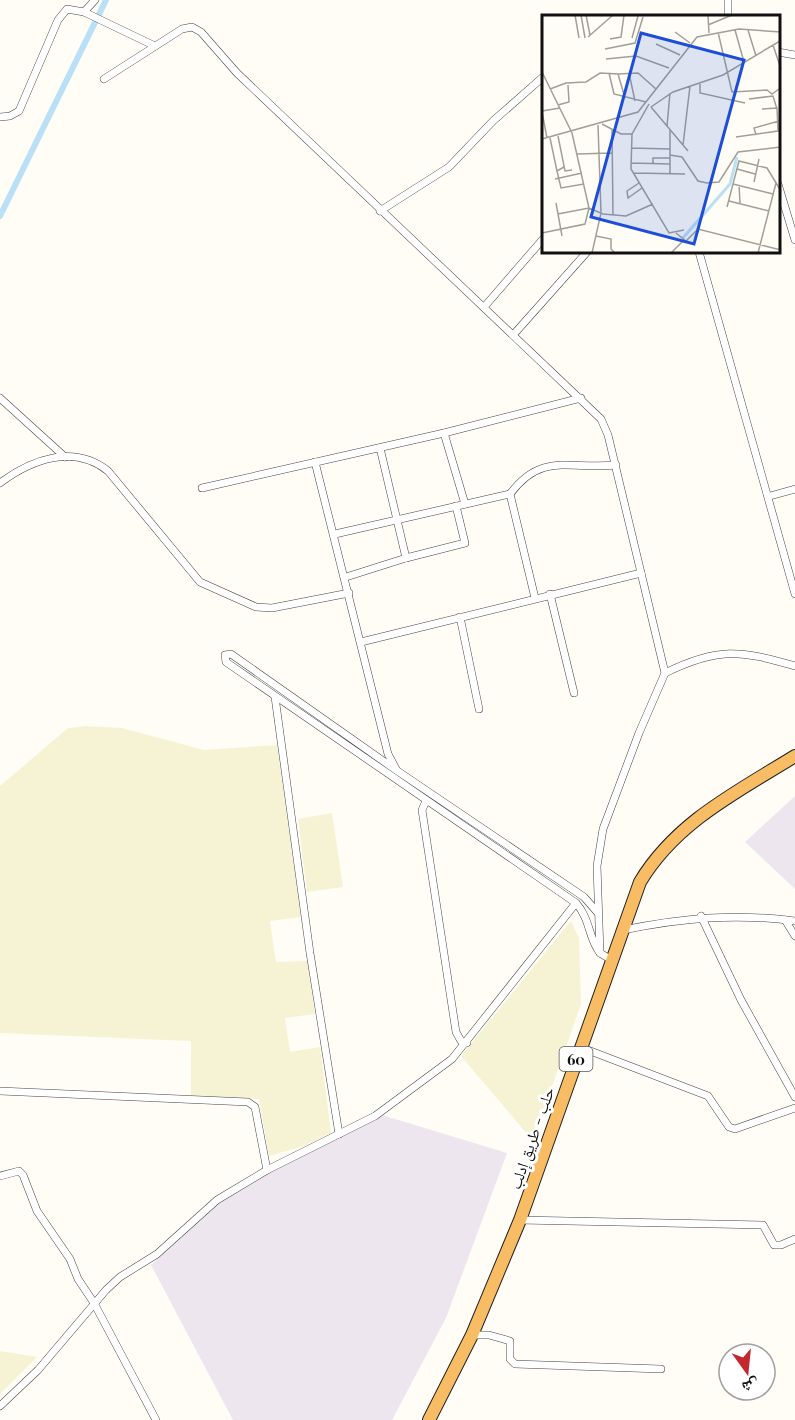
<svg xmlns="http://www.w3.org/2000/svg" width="795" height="1420" viewBox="0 0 795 1420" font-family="'Playfair Display','Noto Naskh Arabic',serif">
	<rect width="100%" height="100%" fill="#fffdf5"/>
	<!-- industrial -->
	<g fill="#eee6ef">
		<polygon points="795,796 795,889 745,842"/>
		<polygon points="382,1115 507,1153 446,1318 392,1420 233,1420 151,1265 221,1196"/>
	</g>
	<!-- farmland -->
	<g fill="#f6f3d4">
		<polygon points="87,726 122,728 204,750 277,745 301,917 270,921 276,962 307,961 315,1014 285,1018 290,1052 320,1047 331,1133 304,1146 269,1156 259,1099 191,1096 191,1041 0,1033 0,786 68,728"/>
		<polygon points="332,813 343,887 307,892 298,819"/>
		<polygon points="571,921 579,938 581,1004 533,1141 461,1056"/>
		<polygon points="0,1351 37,1357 0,1394"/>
	</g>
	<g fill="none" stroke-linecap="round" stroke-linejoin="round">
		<!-- canal -->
		<polyline stroke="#b9e0f7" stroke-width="6" points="0,216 106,0"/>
		<!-- minor casing -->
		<g stroke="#444" stroke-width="8">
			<g id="minor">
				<polyline points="728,0 728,16"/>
				<polyline points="84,12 95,0"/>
				<polyline points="778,52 795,55"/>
				<polyline points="104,79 182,29 192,27 201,32 237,73 601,419 608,435 665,673"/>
				<polyline points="0,117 10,116 19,111 58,20 67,9 84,12 155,46"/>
				<polyline points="778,184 795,240"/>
				<polyline points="380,211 449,167 493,121 543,77"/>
				<polyline points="699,252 795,594"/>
				<polyline points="485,306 543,239"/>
				<polyline points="514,334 587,252"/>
				<polyline points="0,398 65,457"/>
				<polyline points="444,433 465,504"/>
				<polyline points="380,448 406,558"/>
				<polyline points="315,462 388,754 396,769"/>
				<path d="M0,483C32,459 74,444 108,471L200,582L256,607L272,608L349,593"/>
				<polyline points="202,488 444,433 581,398"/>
				<polyline points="510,494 535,598"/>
				<polyline points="770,496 795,489"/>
				<path d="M335,534L510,494C542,451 570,470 616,465"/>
				<polyline points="346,577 406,558 465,543 456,506"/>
				<polyline points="550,594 574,693"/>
				<polyline points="460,617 479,709"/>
				<polyline points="361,642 641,573"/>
				<polyline points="275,697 310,953 339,1134"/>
				<polyline points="426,801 422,810 456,1032 461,1041 467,1043"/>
				<path d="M598,913L584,897L396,770L231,654L225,655L226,662L576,903C591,920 588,938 600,953"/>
				<polyline points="701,916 741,1000 795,1097"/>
				<polyline points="785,920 795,936"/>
				<path d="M623,930C682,918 735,913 795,921"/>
				<path d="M610,959L600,953L597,866L603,829L639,733L665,673C718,647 740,650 795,666"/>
				<polyline points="580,1047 708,1096 729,1127 735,1129 795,1108"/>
				<polyline points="0,1091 248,1102 255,1107 267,1170"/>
				<polyline points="0,1176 19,1171 23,1175 37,1211 70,1259 78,1279 94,1303 156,1420"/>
				<polyline points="520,1220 763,1225 774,1245 781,1245 795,1239"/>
				<polyline points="472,1335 489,1335 510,1341 510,1359 515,1364 661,1369"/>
				<polyline points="0,1406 38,1370 106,1290 120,1277 157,1254 217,1200 267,1170 375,1116 452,1059 576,903"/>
			</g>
		</g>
		<!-- trunk casing -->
		<g stroke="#222" stroke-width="14">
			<path id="trunk" d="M429,1420L472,1335L520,1220L640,882C676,822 737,792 795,756"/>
		</g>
		<!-- minor -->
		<use href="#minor" stroke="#fff" stroke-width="7"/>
		<!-- trunk -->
		<use href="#trunk" stroke="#f7bc64" stroke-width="12"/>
	</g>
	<g text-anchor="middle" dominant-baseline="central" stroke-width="6" stroke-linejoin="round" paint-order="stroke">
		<!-- shield labels -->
		<rect fill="#fff" stroke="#585858" stroke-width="1.5" x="559.5" y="1047" width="33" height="24" rx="4.5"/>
		<g font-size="15" font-weight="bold" fill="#111">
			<text x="576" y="1059">60</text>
		</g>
		<!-- street labels -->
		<g font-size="16" fill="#111" stroke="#fff">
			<text transform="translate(531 1138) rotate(-71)">حلب - طريق إدلب</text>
		</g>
	</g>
	<!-- overview -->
	<g transform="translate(542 15)">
		<rect width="238" height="238" fill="#fffdf5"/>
		<path fill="none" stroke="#b9e0f7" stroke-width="3" d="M140,224L188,169L195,142"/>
		<path fill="none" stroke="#a09f9a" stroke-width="1.5" d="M33,0L37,23M39,0L43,23M44,0L48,20M95,0H137M166,0L167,18M166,10L190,0M193,15L202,47M206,15L214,41M133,17L148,28M176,17L190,77L225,75L230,79L237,74M46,22L71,0M90,23L96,1M68,24L79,22L82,0M114,29L138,40M231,30L239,54M63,34L93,28L101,2M64,44L94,41L127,53M0,57L30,118L47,193L43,209L0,218M67,58L72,79L104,87M87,58L93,86M76,59L96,58L114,74M158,69V78L203,88M8,74L24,68L44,67L58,58L76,59L83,83M207,84L231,81L235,94M16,90L27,87L26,70M109,92L131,77L181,60L238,26M109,92L146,136M0,96L18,93M0,97L5,123M60,109L79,119H90L107,89M125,111L128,78M70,114L71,201M90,119L89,154L127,218L142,215M214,120L212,113L237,106M16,121L23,156L30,155M194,122L236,116L235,93L220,94M8,123L15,156L22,152M0,124L96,97L155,22L197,14L239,17M141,130L148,71M89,133L128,134M35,139L70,138M128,140L140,142L156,166L165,168L177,167L196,137L239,132M89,148L128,149M111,148V143H128M195,154L213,159M15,156L19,173L42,169M91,158L143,159M128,159V114M13,164L40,158M212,167L217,144M97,168L85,176L86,183L100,173M191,169L231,179M197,170L198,188M187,186L227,196M14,188L20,221M185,192L197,146L225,153L239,176M16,199L47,193L61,199L84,201L111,189M134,218L144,226L156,214L239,235M54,221L69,224V234L73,238M50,238L59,198L56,110M129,238L142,225M216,238L234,168"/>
		<path fill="#1d4ed8" fill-opacity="0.15" stroke="#1d4ed8" stroke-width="3" d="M99,18L202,45L152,229L49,202Z"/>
		<rect width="238" height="238" fill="none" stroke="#111" stroke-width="3"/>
	</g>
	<!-- north arrow -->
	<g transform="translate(747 1372) rotate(165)"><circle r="28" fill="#ffffff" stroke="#a0a0a0" stroke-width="1.5"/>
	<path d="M0-4.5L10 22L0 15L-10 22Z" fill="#c4262e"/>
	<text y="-9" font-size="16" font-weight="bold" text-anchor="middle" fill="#111111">ش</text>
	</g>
</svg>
